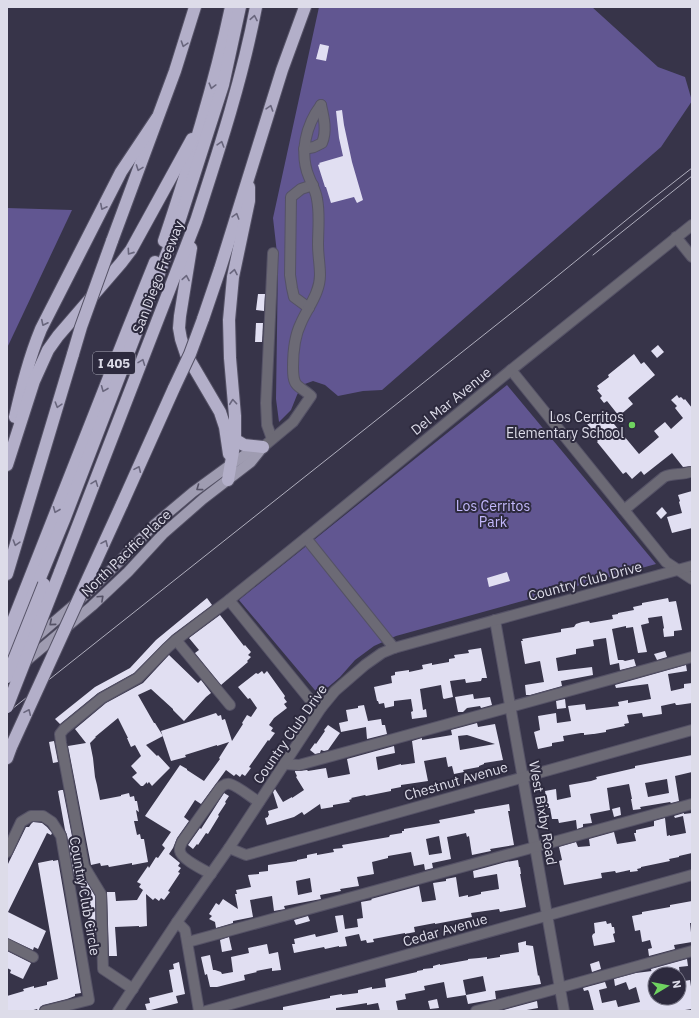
<svg xmlns="http://www.w3.org/2000/svg" width="699" height="1018" viewBox="0 0 699 1018" font-family="'IBM Plex Sans',sans-serif">
	<rect width="100%" height="100%" fill="#373449"/>
	<!-- green -->
	<g fill="#615691">
		<polygon points="319,7 592,7 658,67 685,77 692,101 661,147 382,390 363,391 338,396 325,385 313,381 302,385 297,395 291,410 279,422 276,399 278,262 273,218"/>
		<polygon points="7,208 72,210 7,348"/>
		<polygon points="507,385 656,564 396,636 374,646 355,660 340,677 319,695 239,600"/>
	</g>
	<!-- building -->
	<g fill="#e1dff2" fill-rule="evenodd">
		<polygon points="320,44 329,46 326,61 316,59"/>
		<polygon points="342,110 344,125 352,162 363,200 357,203 354,197 331,203 326,187 325,187 318,165 320,164 319,163 343,156 339,138 336,111"/>
		<polygon points="258,294 265,294 264,311 256,310"/>
		<polygon points="256,323 263,323 262,342 255,342"/>
		<polygon points="658,345 664,352 657,358 651,351"/>
		<polygon points="634,354 641,364 644,362 655,375 628,398 633,404 619,416 607,401 604,403 600,398 602,396 597,390 599,389 597,386 609,377 608,375"/>
		<polygon points="677,395 679,398 681,397 684,400 685,399 692,408 692,466 683,467 672,453 644,475 641,471 632,479 626,472 623,474 597,442 598,441 597,440 604,434 592,432 585,420 594,413 599,420 601,418 604,422 609,418 639,454 659,437 654,431 665,422 671,429 683,418 675,408 677,406 671,400"/>
		<polygon points="692,491 692,528 672,533 667,517 682,513 679,502 680,501 678,495"/>
		<polygon points="662,507 667,513 661,519 656,513"/>
		<polygon points="507,572 510,581 489,587 487,578"/>
		<polygon points="207,598 212,605 172,635 134,673 98,693 60,724 55,719 95,687 130,668 156,640"/>
		<polygon points="668,598 669,602 676,601 682,630 674,631 674,636 664,637 663,629 664,628 662,616 648,618 649,623 641,625 647,652 638,653 633,627 626,628 626,626 612,629 618,660 623,660 625,661 634,659 636,666 620,670 619,663 610,665 606,638 593,640 594,646 576,649 576,654 556,658 558,671 592,667 593,675 561,681 562,686 530,695 526,695 525,685 544,682 540,661 525,664 521,641 523,641 522,639 561,632 561,629 574,627 576,624 582,622 589,621 590,623 613,619 612,615 618,614 618,613 634,610 633,607 642,605 642,603"/>
		<polygon points="220,615 244,646 245,645 251,652 248,655 251,657 247,661 248,662 221,685 195,653 199,650 189,638"/>
		<polygon points="481,648 487,678 482,678 481,681 466,683 465,679 450,681 453,697 444,699 443,698 441,685 420,689 423,710 426,709 427,717 412,719 411,712 413,711 411,699 394,701 394,706 385,708 384,703 379,704 378,701 377,701 374,687 392,683 391,676 395,675 395,672 409,670 409,672 423,669 422,665 432,663 432,665 449,662 449,659 455,658 454,655 469,653 468,650"/>
		<polygon points="665,651 667,657 657,660 654,654"/>
		<polygon points="169,655 198,683 201,680 211,693 206,697 184,721 173,710 173,709 151,689 138,695 154,723 155,723 163,736 146,745 157,756 158,755 170,768 152,786 149,782 147,784 147,782 143,786 141,786 132,777 137,773 131,766 141,756 135,745 131,747 127,738 128,738 118,718 95,737 96,737 90,743 93,758 95,777 97,785 100,800 121,796 121,795 129,793 130,797 134,796 135,801 137,801 139,812 136,810 138,821 134,821 137,835 140,834 141,839 144,839 148,862 132,865 132,863 109,867 108,865 101,866 100,863 91,865 68,746 86,743 75,729 106,703 143,683"/>
		<polygon points="686,665 687,671 668,674 671,691 684,688 684,684 692,683 692,703 678,705 676,705 675,703 661,706 662,714 643,717 642,713 627,715 629,723 624,724 625,726 606,730 606,732 594,734 593,734 584,735 584,733 581,733 563,736 564,741 552,743 552,746 538,749 534,732 540,730 538,716 556,713 557,723 571,721 568,706 585,704 586,710 619,706 618,702 628,700 628,703 651,699 648,684 616,688 615,685"/>
		<polygon points="262,671 264,674 267,671 285,696 284,698 287,702 284,704 287,708 274,718 269,725 273,728 271,731 275,733 269,741 268,740 249,767 251,768 245,776 242,774 240,777 236,774 234,776 226,770 201,804 195,800 184,817 189,821 177,838 173,848 169,854 180,863 178,866 181,868 178,872 180,873 168,891 170,892 164,900 161,898 159,901 155,898 153,900 146,894 147,926 139,927 139,926 115,927 117,956 109,956 107,892 115,892 116,901 137,900 143,890 139,887 141,884 137,882 148,866 149,868 156,857 158,858 165,848 162,845 171,832 145,816 180,765 187,769 187,770 204,781 220,759 219,758 229,742 217,746 217,745 185,755 186,757 171,761 161,731 216,713 218,716 221,715 222,720 225,719 232,741 243,724 242,723 247,715 251,717 257,708 250,698 248,699 238,687 256,673 258,674"/>
		<polygon points="473,694 474,699 490,697 492,705 481,708 480,706 467,708 463,712 458,712 455,697"/>
		<polygon points="565,699 566,708 557,709 556,701"/>
		<polygon points="364,705 368,721 381,719 382,725 385,725 387,734 367,739 366,727 341,732 339,723 348,721 346,710 358,708 358,706"/>
		<path d="M477,723L478,727L495,724L503,760L484,763V764L479,766V767L463,770L464,772L454,774L452,766L448,767L446,757L424,761L428,781L401,785V787L391,789V791L366,796L365,795L351,798L352,799L349,800L350,802L333,805V807L321,809L320,804L304,815L302,812L294,817L267,825L265,818L268,817V816L269,815L268,811L278,808L273,792L275,789L283,802L292,797V798L304,790L296,777L297,776L295,772V771H300L307,770L308,771L326,768L328,778L350,774L347,759L394,746L395,753L376,757L378,770L401,764V765L415,763L412,741L422,738V740L452,735L451,730ZM467,735L495,744L460,750L458,736Z"/>
		<polygon points="328,725 340,733 328,750 324,751 321,750 320,753 315,754 310,750 315,743 316,744 325,731 324,730"/>
		<polygon points="54,741 58,762 53,763 49,742"/>
		<path d="M692,755V772L675,776L679,801L671,803L670,802L640,807L641,809L633,810L631,799H632L629,784L607,788L610,810L590,814L592,823L583,824V827L577,829L576,820L559,823L558,819H552L550,808H548L545,791L556,789L557,800L571,797L569,785L591,781L597,779L596,777L635,768V766ZM667,779L669,793L648,797L645,783Z"/>
		<polygon points="61,790 63,790 78,867 95,896 96,955 90,955 87,897 74,875 67,835 65,830 58,791"/>
		<polygon points="224,793 229,796 225,802 226,803 218,815 219,816 208,834 206,833 198,845 197,844 193,849 188,845 200,828 201,829"/>
		<path d="M509,804L510,811H508L514,845L490,849L491,851L472,855L469,836L467,837L466,833L447,837L451,859L432,863L433,868L425,870L424,864L414,866L411,852L388,856V858L372,862L374,874L357,877L359,886L340,889L341,891L320,895L321,899L284,906L285,909L274,911L272,896L250,900L253,917L233,921V923L216,928L215,922L209,919L212,916L209,914L216,903L219,905L223,899L238,909L235,894H237L236,890L251,887L248,875L259,874V872L268,871V865L297,861V860L307,858V855L317,853V855L334,852L333,849L343,848L342,845L389,837L390,835L402,833V831H404V829L440,823L439,820L475,813L474,810ZM439,836L442,853L429,855L426,839ZM310,878L312,892L298,895L296,881Z"/>
		<polygon points="620,807 621,815 614,817 612,809"/>
		<polygon points="684,813 684,814 692,813 692,853 679,856 679,857 669,859 670,861 641,867 641,868 637,869 638,871 630,872 630,870 616,873 615,871 601,873 602,878 564,885 559,861 562,860 559,847 576,842 578,847 590,846 589,839 614,832 617,844 636,841 634,833 636,833 636,830 654,826 654,821 665,818 667,836 670,835 670,836 686,833 683,816 675,818 674,816"/>
		<polygon points="33,822 42,823 47,827 52,833 51,835 47,833 8,912 46,931 38,949 34,947 33,950 7,938 7,866 26,827 29,827 31,824"/>
		<polygon points="53,860 53,861 58,860 81,993 75,994 75,996 67,999 43,1005 40,1007 39,1011 38,1011 37,1009 30,1011 7,1011 7,996 24,991 23,989 34,986 34,988 47,985 47,982 58,979 38,863"/>
		<polygon points="518,860 519,867 520,867 521,874 520,874 526,907 500,912 499,909 471,913 472,917 435,924 435,923 414,927 415,932 405,934 405,933 373,939 374,942 367,943 366,940 361,941 359,934 345,937 347,946 339,947 339,946 325,949 324,947 294,953 292,944 295,944 294,939 315,934 316,937 338,932 335,916 343,915 345,929 358,927 357,919 363,918 361,902 372,900 371,899 419,886 422,902 436,900 433,883 446,881 446,879 456,877 459,897 468,895 468,897 481,894 481,892 499,889 497,874 474,878 473,871 506,862"/>
		<polygon points="692,901 692,923 690,923 692,942 674,945 675,949 649,956 648,949 652,948 650,940 642,942 640,930 635,931 632,916 642,914 642,912 670,907 670,905"/>
		<polygon points="308,916 310,921 296,925 294,920"/>
		<polygon points="606,921 607,924 611,923 612,927 614,927 615,933 613,934 615,942 594,946 592,936 593,934 595,933 594,923"/>
		<polygon points="229,937 232,950 222,952 220,940"/>
		<polygon points="526,941 526,945 533,946 538,976 539,975 541,984 495,991 496,999 468,1004 466,995 486,991 483,976 463,980 466,995 447,998 444,982 424,986 425,990 405,994 406,999 396,1001 398,1011 380,1011 378,1003 367,1005 367,1003 336,1008 336,1011 283,1011 283,1007 330,998 330,996 342,994 342,995 358,993 358,990 372,987 372,989 386,987 385,979 417,972 417,971 423,970 423,969 433,968 433,966 440,964 440,965 468,960 468,959 479,958 487,957 487,959 500,957 500,955 519,952 518,943"/>
		<polygon points="267,944 269,954 278,952 281,970 272,971 272,968 256,971 257,972 244,975 245,980 217,987 210,987 207,974 205,975 201,957 210,955 213,970 215,970 221,972 222,974 233,972 231,957 249,953 248,948"/>
		<polygon points="7,951 31,963 23,979 10,973 11,970 7,968"/>
		<polygon points="687,959 688,966 679,967 680,974 652,974 651,969"/>
		<polygon points="599,961 601,969 592,972 590,964"/>
		<polygon points="179,962 185,994 176,996 178,1003 147,1011 145,1004 150,1003 149,998 173,992 169,970 174,969 173,964"/>
		<polygon points="652,971 655,991 655,998 679,998 679,982 690,980 692,993 692,1009 678,1011 594,1011 589,992 588,990 584,991 583,988 605,982 607,988 599,990 602,1003 616,1000 618,1007 640,1002 636,987 629,990 626,982 615,986 614,979 636,973"/>
		<polygon points="437,999 439,1008 430,1009 428,1001"/>
		<polygon points="537,1001 538,1008 521,1011 500,1011"/>
	</g>
	<g fill="none" stroke-linecap="round" stroke-linejoin="round">
		<!-- minor casing -->
		<g stroke="#555266" stroke-width="12">
			<g id="minor">
				<path d="M304,149L314,147L322,143C327,131 324,118 321,105"/>
				<polyline points="676,237 692,257"/>
				<polyline points="309,308 294,297 292,288 290,275 291,197 301,189 313,185"/>
				<polyline points="511,370 666,562 692,579"/>
				<polyline points="272,439 267,425 266,403 273,253"/>
				<path d="M263,447L293,422L311,396C307,392 301,389 297,385C293,381 293,373 293,367C293,352 294,337 301,323C308,307 320,293 320,275C320,265 318,255 318,245C318,230 320,214 317,199C316,191 312,185 309,177C299,153 306,125 321,105"/>
				<path d="M624,510L664,477C672,473 682,475 690,472"/>
				<polyline points="306,538 394,648"/>
				<polyline points="229,600 311,701 321,708"/>
				<polyline points="495,620 564,1011"/>
				<polyline points="176,640 230,705"/>
				<polyline points="284,764 299,765 692,657"/>
				<polyline points="229,848 246,855 692,730"/>
				<polyline points="7,852 21,822 31,816 43,816 52,822 61,836 89,1000 45,1011"/>
				<path d="M211,874C204,870 181,859 180,851C179,848 181,845 182,842L221,787C224,785 226,783 230,784C238,786 252,798 259,802"/>
				<polyline points="177,922 185,930 199,1011"/>
				<polyline points="188,942 692,804"/>
				<polyline points="7,944 33,957"/>
				<polyline points="133,989 103,969 101,894 84,866 61,743 60,734 64,729 102,698 138,678 167,648 176,640 229,600 306,538 511,370 692,225"/>
				<polyline points="118,1011 177,922 229,848 321,708 335,691 365,665 382,653 394,648 692,566"/>
				<polyline points="206,1011 692,875"/>
				<polyline points="476,1011 692,951"/>
			</g>
		</g>
		<!-- major casing -->
		<g stroke="#555266" stroke-width="12">
			<g id="major">
				<polyline points="34,639 83,597 118,563 155,524 193,492 230,465 245,455 261,448"/>
				<polyline points="24,663 92,606 128,572 163,534 203,499 251,462 263,447"/>
			</g>
		</g>
		<!-- highway casing -->
		<g stroke="#555266" stroke-width="14">
			<g id="highway">
				<polyline points="112,241 175,71 195,7"/>
				<path d="M164,241C190,163 214,87 231,7"/>
				<polyline points="191,248 180,316 179,328 181,339 186,354 220,412 225,427 229,454"/>
				<polyline points="203,319 220,269 282,70 305,7"/>
				<path d="M15,417C22,387 29,358 41,329L121,172L157,118"/>
				<polyline points="229,436 244,445 263,447"/>
				<polyline points="7,465 34,381 48,350 58,336 121,263 131,250 192,139"/>
				<polyline points="228,480 235,440 235,416 230,358 229,320 233,277 249,201 249,187"/>
				<polyline points="122,504 174,388"/>
				<path d="M60,572L196,221C219,150 242,80 256,7"/>
				<polyline points="7,574 73,354"/>
				<polyline points="7,636 128,329 155,262"/>
				<polyline points="7,658 64,520 180,219 223,85 240,7"/>
				<polyline points="7,758 11,747"/>
			</g>
		</g>
		<!-- minor -->
		<use href="#minor" stroke="#6c6a75" stroke-width="10"/>
		<!-- major -->
		<use href="#major" stroke="#9f9cb1" stroke-width="10"/>
		<!-- highway -->
		<use href="#highway" stroke="#b3afc9" stroke-width="12"/>
		<!-- tram -->
		<g stroke="#afaebd" stroke-width="1">
			<polyline points="593,255 692,176"/>
			<polyline points="7,713 529,299 651,200 692,168"/>
		</g>
		<!-- highway-bridge casing -->
		<g stroke="#555266" stroke-width="14" stroke-linecap="butt">
			<g id="highway-bridge">
				<polyline points="73,354 81,327 112,241"/>
				<polyline points="174,388 190,354 203,319"/>
				<polyline points="7,677 44,584"/>
				<polyline points="7,707 60,572"/>
				<polyline points="11,747 122,504"/>
			</g>
		</g>
		<!-- highway-bridge -->
		<use href="#highway-bridge" stroke="#b3afc9" stroke-width="12"/>
	</g>
	<!-- one-way arrows -->
	<defs><path id="oneway-chevron" d="M-2-3.5L2.5 0L-2 3.5" fill="none" stroke-width="1.6" stroke-linecap="round" stroke-linejoin="round"/></defs>
	<g stroke="#69667d">
		<use href="#oneway-chevron" transform="translate(254 18) rotate(-79)"/>
		<use href="#oneway-chevron" transform="translate(184 44) rotate(108)"/>
		<use href="#oneway-chevron" transform="translate(212 86) rotate(105)"/>
		<use href="#oneway-chevron" transform="translate(270 108) rotate(-72)"/>
		<use href="#oneway-chevron" transform="translate(221 144) rotate(-73)"/>
		<use href="#oneway-chevron" transform="translate(139 168) rotate(110)"/>
		<use href="#oneway-chevron" transform="translate(103 207) rotate(117)"/>
		<use href="#oneway-chevron" transform="translate(236 216) rotate(-73)"/>
		<use href="#oneway-chevron" transform="translate(130 252) rotate(125)"/>
		<use href="#oneway-chevron" transform="translate(234 272) rotate(-79)"/>
		<use href="#oneway-chevron" transform="translate(186 278) rotate(-80)"/>
		<use href="#oneway-chevron" transform="translate(44 323) rotate(116)"/>
		<use href="#oneway-chevron" transform="translate(142 362) rotate(-69)"/>
		<use href="#oneway-chevron" transform="translate(104 389) rotate(112)"/>
		<use href="#oneway-chevron" transform="translate(233 402) rotate(-95)"/>
		<use href="#oneway-chevron" transform="translate(58 405) rotate(107)"/>
		<use href="#oneway-chevron" transform="translate(138 469) rotate(-66)"/>
		<use href="#oneway-chevron" transform="translate(95 483) rotate(-69)"/>
		<use href="#oneway-chevron" transform="translate(56 510) rotate(112)"/>
		<use href="#oneway-chevron" transform="translate(16 543) rotate(107)"/>
		<use href="#oneway-chevron" transform="translate(105 543) rotate(-66)"/>
		<use href="#oneway-chevron" transform="translate(28 712) rotate(-66)"/>
	</g>
	<g stroke="#555266">
		<use href="#oneway-chevron" transform="translate(199 488) rotate(144)"/>
		<use href="#oneway-chevron" transform="translate(101 598) rotate(-43)"/>
		<use href="#oneway-chevron" transform="translate(52 623) rotate(140)"/>
	</g>
	<!-- markers -->
	<circle fill="#6fd360" stroke="#2d2a3e" stroke-width="1.5" cx="632" cy="425" r="4"/>
	<g text-anchor="middle" dominant-baseline="central" stroke-width="4" stroke-linejoin="round" paint-order="stroke">
		<!-- shield labels -->
		<rect fill="#2d2a3e" stroke="#a8a7b6" stroke-width="1" x="93" y="352" width="42" height="22" rx="3"/>
		<g font-size="13" font-weight="bold" fill="#dddce9">
			<text x="114" y="363">I 405</text>
		</g>
		<!-- street labels -->
		<g font-size="14" fill="#dddce9" stroke="#2d2a3e">
			<text transform="translate(158 277) rotate(-69)">San Diego Freeway</text>
			<text transform="translate(451 401) rotate(-39)">Del Mar Avenue</text>
			<text transform="translate(126 553) rotate(-44)">North Pacific Place</text>
			<text transform="translate(585 581) rotate(-15)">Country Club Drive</text>
			<text transform="translate(290 734) rotate(-55)">Country Club Drive</text>
			<text transform="translate(456 781) rotate(-16)">Chestnut Avenue</text>
			<text transform="translate(543 813) rotate(80)">West Bixby Road</text>
			<text transform="translate(85 896) rotate(80)">Country Club Circle</text>
			<text transform="translate(445 930) rotate(-16)">Cedar Avenue</text>
		</g>
		<!-- poi labels -->
		<g font-size="14" fill="#dddce9" stroke="#2d2a3e" text-anchor="end">
			<text x="624" y="417">Los Cerritos<tspan x="624" dy="16">Elementary School</tspan></text>
		</g>
		<!-- park labels -->
		<g font-size="14" fill="#c3b9fc" stroke="#2d2a3e">
			<text x="493" y="506">Los Cerritos<tspan x="493" dy="16">Park</tspan></text>
		</g>
	</g>
	<!-- border -->
	<rect width="699" height="1018" fill="none" stroke="#dddce9" stroke-width="16"/>
	<!-- north arrow -->
	<g transform="translate(667 986) rotate(80)"><circle r="19" fill="#2d2a3e" stroke="#737182"/>
	<path d="M0-3L7 15L0 10L-7 15Z" fill="#6fd360"/>
	<text y="-6" font-size="11" font-weight="bold" text-anchor="middle" fill="#dddce9">N</text>
	</g>
</svg>
